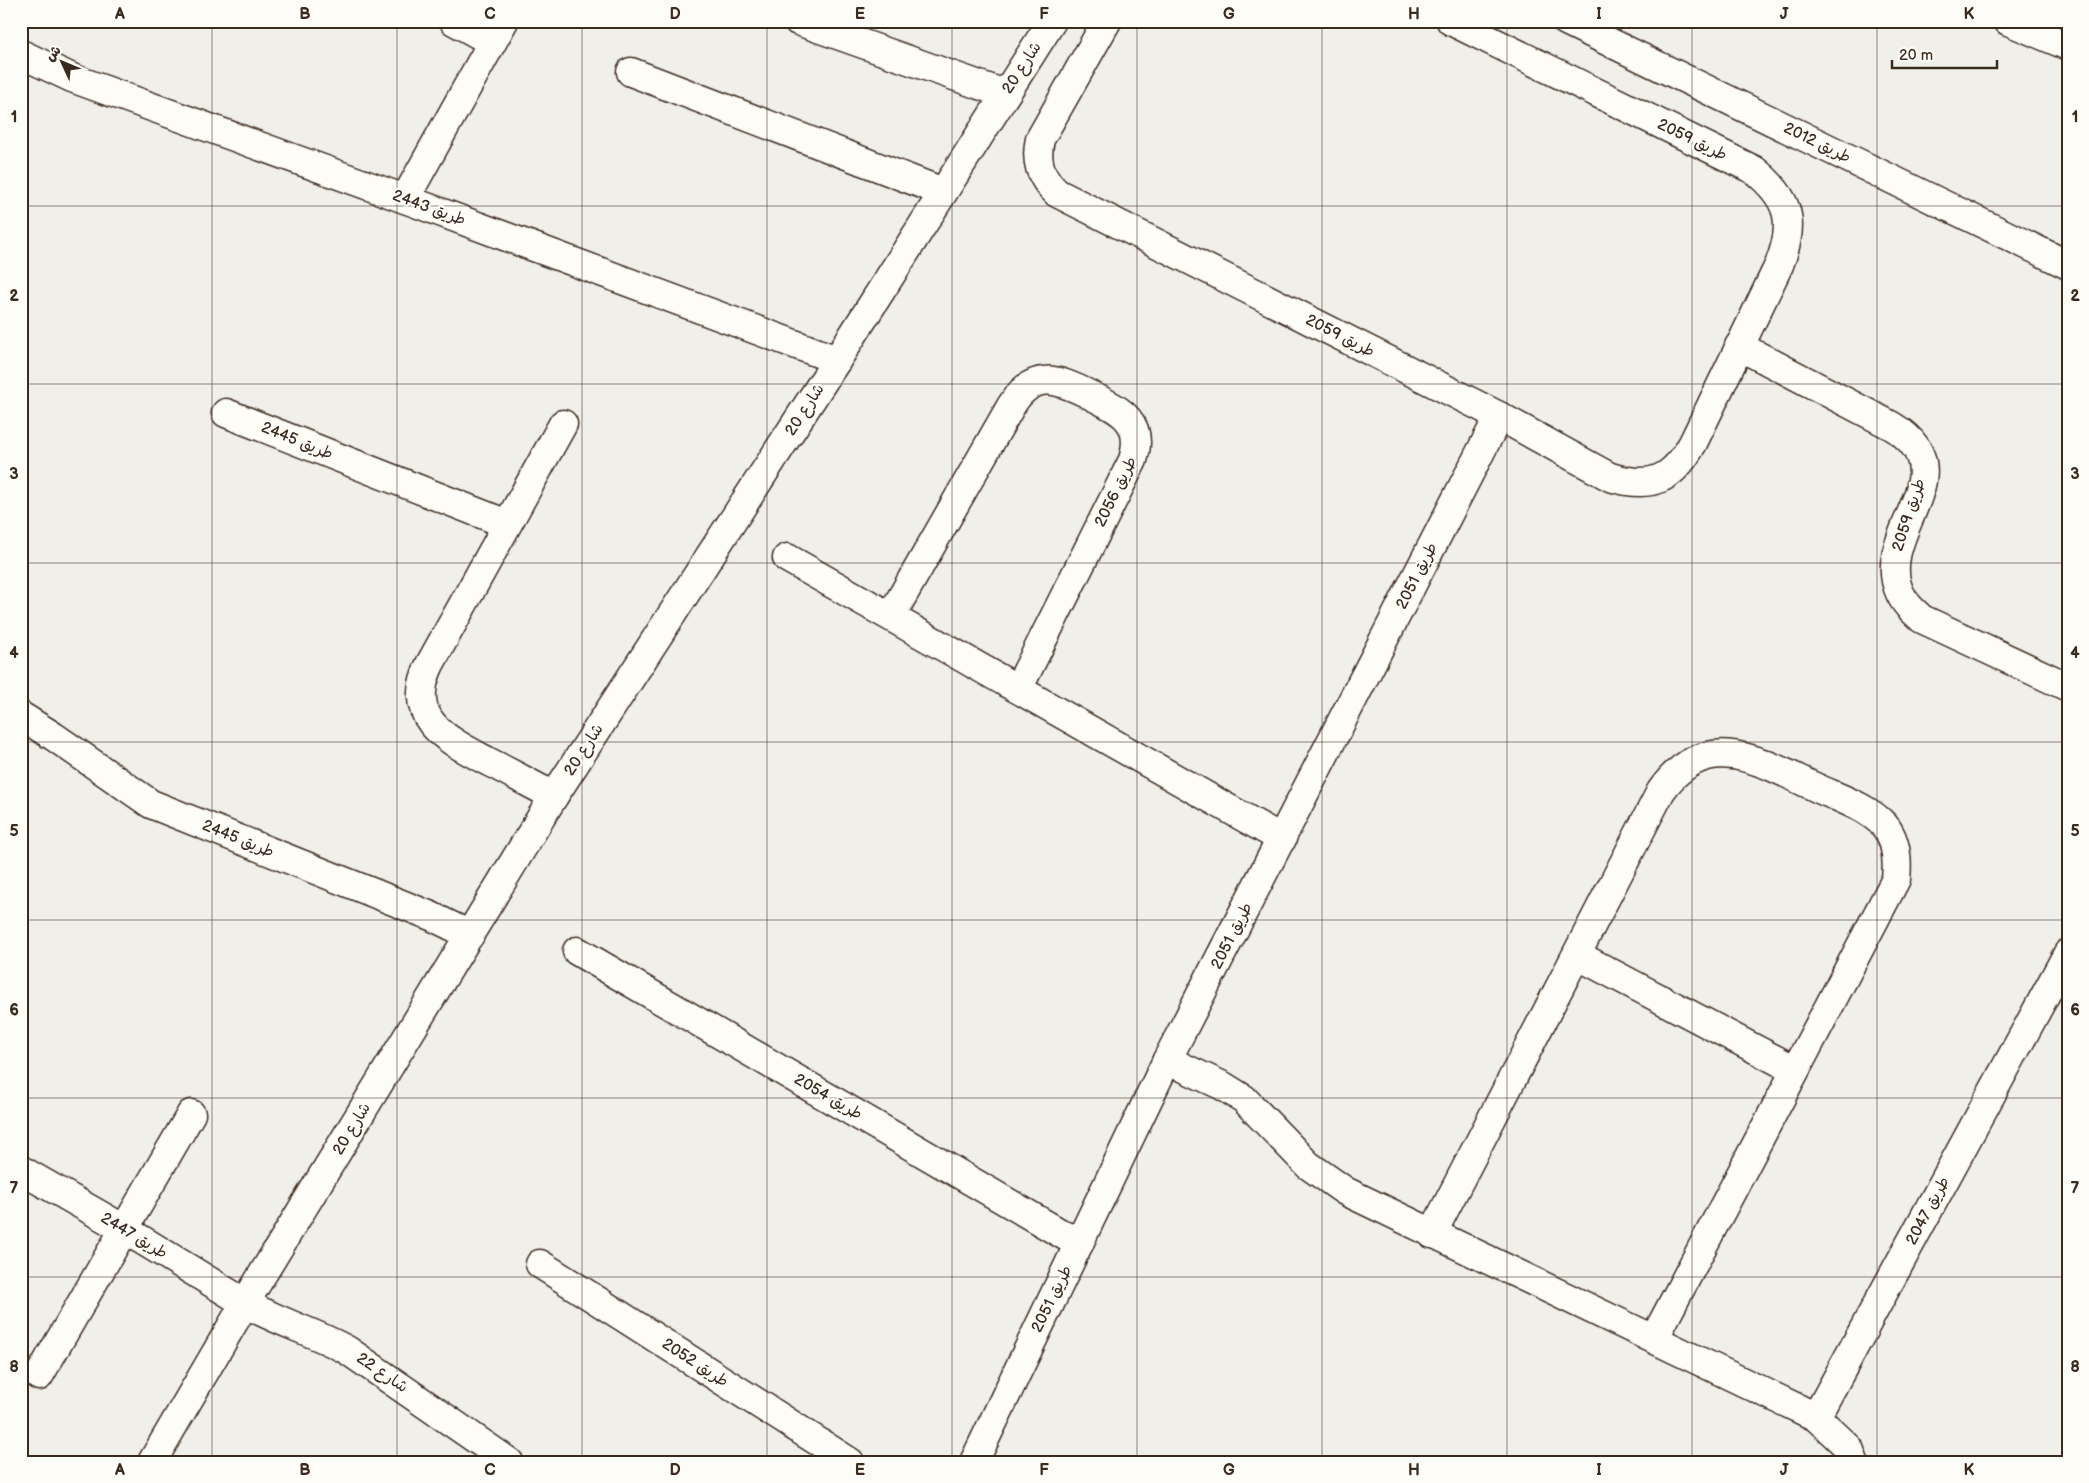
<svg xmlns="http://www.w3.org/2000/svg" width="2089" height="1483" viewBox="0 0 2089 1483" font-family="'Balsamiq Sans','Playpen Sans Arabic',sans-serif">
	<rect width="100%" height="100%" fill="#f1efea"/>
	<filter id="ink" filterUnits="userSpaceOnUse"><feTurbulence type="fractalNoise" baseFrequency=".02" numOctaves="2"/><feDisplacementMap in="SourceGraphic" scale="10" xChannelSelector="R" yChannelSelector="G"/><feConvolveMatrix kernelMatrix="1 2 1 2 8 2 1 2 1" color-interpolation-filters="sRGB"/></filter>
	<g filter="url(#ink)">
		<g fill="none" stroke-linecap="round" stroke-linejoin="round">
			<!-- street casing -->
			<g stroke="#3b2a1e" stroke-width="31">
				<g id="street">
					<polyline points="454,21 492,42"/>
					<polyline points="798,21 1005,94"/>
					<path d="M1107,21L1040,139C1035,161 1040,177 1057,193L1499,416L1610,477C1651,489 1672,481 1693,443L1779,265C1796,222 1790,199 1754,170L1451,21"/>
					<polyline points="1566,21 2068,265"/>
					<polyline points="2008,21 2068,46"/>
					<polyline points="21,54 72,78 405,199 837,360"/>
					<polyline points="631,72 943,192"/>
					<polyline points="405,199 504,21"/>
					<path d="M1739,346L1892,426C1970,473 1872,533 1900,593C1905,604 1913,611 1922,619L2068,687"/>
					<polyline points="226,413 507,524"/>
					<polyline points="787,558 1282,839"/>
					<path d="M891,616L1011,406C1033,369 1058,379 1090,395C1120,410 1145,421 1133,460L1018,689"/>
					<polyline points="21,716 53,736 151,804 431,916 470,935"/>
					<path d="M554,796C532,785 511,773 489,762C448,740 403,720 430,664L563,424"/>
					<polyline points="577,951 1079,1244"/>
					<polyline points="1577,955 1795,1070"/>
					<polyline points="1167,1060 1223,1086 1244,1099 1308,1165 1345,1191 1816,1417"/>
					<polyline points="21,1170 124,1229 245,1303"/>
					<path d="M1432,1234L1661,791C1707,726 1761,762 1817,788C1839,798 1867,807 1884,825C1897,840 1898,860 1896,879L1654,1339"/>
					<polyline points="540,1264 850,1462"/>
					<polyline points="39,1376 191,1114"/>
					<polyline points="974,1462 1167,1060 1499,416"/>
					<polyline points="1854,1462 1849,1448 1816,1417 2068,953"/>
				</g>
			</g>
			<!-- secondary casing -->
			<g stroke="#3b2a1e" stroke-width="31">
				<g id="secondary">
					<path d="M245,1303C278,1322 314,1332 347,1350L509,1462"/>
					<polyline points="152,1462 245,1303 554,796 837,360 1052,21"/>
				</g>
			</g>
			<!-- street -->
			<use href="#street" stroke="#fdfcf7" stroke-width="28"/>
			<!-- secondary -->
			<use href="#secondary" stroke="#fdfcf7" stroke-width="28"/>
		</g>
	</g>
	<!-- grid -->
	<path fill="none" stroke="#3b2a1e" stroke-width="1" stroke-opacity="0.55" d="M212,21V1462M397,21V1462M582,21V1462M767,21V1462M952,21V1462M1137,21V1462M1322,21V1462M1507,21V1462M1692,21V1462M1877,21V1462M21,206H2068M21,384H2068M21,563H2068M21,742H2068M21,920H2068M21,1098H2068M21,1277H2068"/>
	<g text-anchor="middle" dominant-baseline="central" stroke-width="4.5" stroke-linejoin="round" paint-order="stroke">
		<!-- street labels -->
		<g font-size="16" fill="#3b2a1e" stroke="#fdfcf7">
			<text transform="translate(1022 68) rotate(-57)">شارع 20</text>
			<text transform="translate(1692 140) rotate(26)">طريق 2059</text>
			<text transform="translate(1817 143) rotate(26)">طريق 2012</text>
			<text transform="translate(429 208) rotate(20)">طريق 2443</text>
			<text transform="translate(1340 336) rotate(27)">طريق 2059</text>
			<text transform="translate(805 410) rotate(-57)">شارع 20</text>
			<text transform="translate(297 441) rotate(22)">طريق 2445</text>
			<text transform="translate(1116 492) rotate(-64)">طريق 2056</text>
			<text transform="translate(1909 515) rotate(-72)">طريق 2059</text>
			<text transform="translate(1417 576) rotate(-63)">طريق 2051</text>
			<text transform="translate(584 750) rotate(-57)">شارع 20</text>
			<text transform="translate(238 839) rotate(22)">طريق 2445</text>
			<text transform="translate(1232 936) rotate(-63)">طريق 2051</text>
			<text transform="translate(828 1097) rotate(30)">طريق 2054</text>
			<text transform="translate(352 1129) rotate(-59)">شارع 20</text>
			<text transform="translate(1928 1211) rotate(-62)">طريق 2047</text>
			<text transform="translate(134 1236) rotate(31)">طريق 2447</text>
			<text transform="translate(1052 1299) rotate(-64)">طريق 2051</text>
			<text transform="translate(695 1363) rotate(33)">طريق 2052</text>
			<text transform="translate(382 1373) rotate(34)">شارع 22</text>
		</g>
	</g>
	<!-- margin -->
	<rect width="2089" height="1483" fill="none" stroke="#fdfcf7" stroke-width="55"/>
	<!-- north arrow -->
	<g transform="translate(62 62) rotate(314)" stroke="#fdfcf7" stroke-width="4" paint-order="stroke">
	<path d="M0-4L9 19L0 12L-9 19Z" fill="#3b2a1e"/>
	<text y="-8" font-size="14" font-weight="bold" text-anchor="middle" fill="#3b2a1e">ش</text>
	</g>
	<!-- scale -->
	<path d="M1892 60v8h105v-8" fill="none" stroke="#3b2a1e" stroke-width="2.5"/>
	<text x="1899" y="60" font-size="15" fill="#3b2a1e" stroke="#fdfcf7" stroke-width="4" paint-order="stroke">20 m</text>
	<rect x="28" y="28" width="2034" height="1428" fill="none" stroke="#3b2a1e" stroke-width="2"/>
	<g font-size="16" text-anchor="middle" font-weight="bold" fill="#3b2a1e">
		<text x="120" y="19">A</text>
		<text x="305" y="19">B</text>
		<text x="490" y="19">C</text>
		<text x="675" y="19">D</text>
		<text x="860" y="19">E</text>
		<text x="1044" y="19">F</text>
		<text x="1229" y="19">G</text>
		<text x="1414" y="19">H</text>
		<text x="1599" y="19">I</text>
		<text x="1784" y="19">J</text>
		<text x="1969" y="19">K</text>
		<text x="14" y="122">1</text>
		<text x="2075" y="122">1</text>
		<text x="14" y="301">2</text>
		<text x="2075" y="301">2</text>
		<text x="14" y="479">3</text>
		<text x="2075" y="479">3</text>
		<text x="14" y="658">4</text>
		<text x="2075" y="658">4</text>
		<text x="14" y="836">5</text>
		<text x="2075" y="836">5</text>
		<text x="14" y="1015">6</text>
		<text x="2075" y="1015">6</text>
		<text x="14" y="1193">7</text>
		<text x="2075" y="1193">7</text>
		<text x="14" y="1372">8</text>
		<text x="2075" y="1372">8</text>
		<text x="120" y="1475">A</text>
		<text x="305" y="1475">B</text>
		<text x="490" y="1475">C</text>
		<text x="675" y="1475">D</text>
		<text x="860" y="1475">E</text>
		<text x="1044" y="1475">F</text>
		<text x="1229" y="1475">G</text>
		<text x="1414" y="1475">H</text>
		<text x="1599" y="1475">I</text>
		<text x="1784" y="1475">J</text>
		<text x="1969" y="1475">K</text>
	</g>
</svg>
